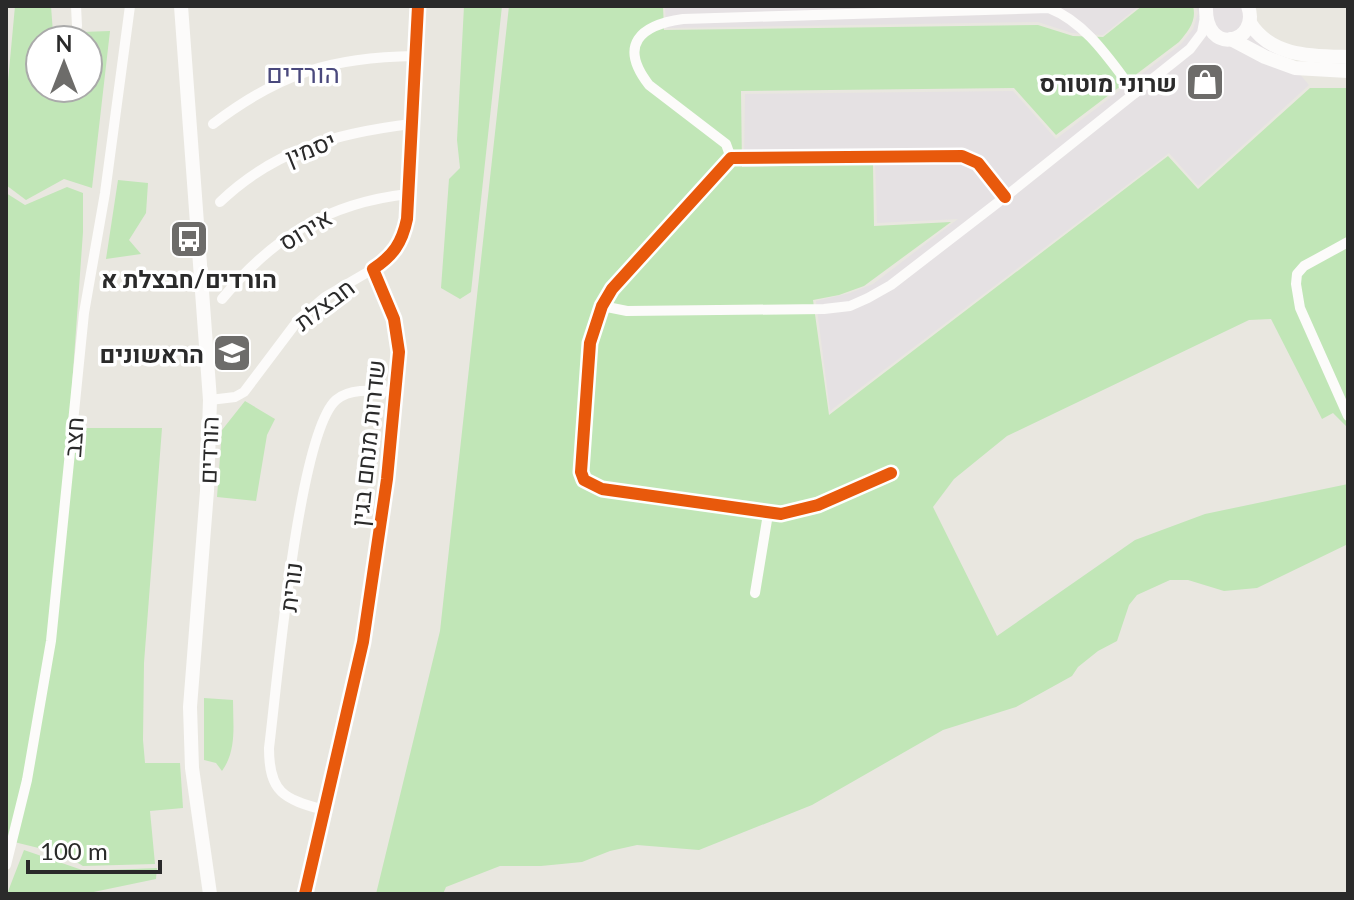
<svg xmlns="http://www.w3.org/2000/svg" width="1354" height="900" viewBox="0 0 1354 900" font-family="Lato,Heebo,sans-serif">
	<rect width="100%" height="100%" fill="#e9e7e0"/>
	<!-- industrial -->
	<g fill="#e5e1e3">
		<polygon points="665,6 1139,6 1103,35 1072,33 1038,22 666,28"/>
		<polygon points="1196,6 1242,6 1309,85 1198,186 1169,153 830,411 816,301 850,293 873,284 958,219 877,223 875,161 744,164 745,94 1013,91 1056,139 1181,44 1193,29 1198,13"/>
	</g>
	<!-- green -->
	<g fill="#c1e6b7" fill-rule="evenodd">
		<path d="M15,6H51L53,33L110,31L92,188L64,179L26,200L6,185V103ZM88,40V88H40V40Z"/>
		<polygon points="464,6 502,6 471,292 460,299 441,288 449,179 460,168 457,140"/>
		<path d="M509,6H663L664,30L1038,25L1073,36L1103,37L1142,6H1193C1197,21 1188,31 1179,42L1056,135L1014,88L741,91L742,167L873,164L874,226L951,222L864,286L839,295L813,300L829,415L1168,156L1198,189L1310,88H1348V428L1333,413L1322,419L1271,319L1249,320L1007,436L954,479L933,507L997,636L1135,540L1205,514L1348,484V544L1257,588L1224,591L1188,580H1170L1137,595L1129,605L1117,641L1098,651L1078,667L1072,676L1016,707L943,730L812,805L699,850L637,845L610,851L582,862L541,866H500L446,887L443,894H376L440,631Z"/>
		<polygon points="118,180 148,183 146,213 129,240 141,254 106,259"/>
		<polygon points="67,187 83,193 83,232 69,428 162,428 144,663 143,740 145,763 180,763 183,808 150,811 155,864 83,866 63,854 6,840 6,193 25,205"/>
		<polygon points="245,401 275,419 267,435 256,501 217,497 222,430"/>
		<path d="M204,698L233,700C233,725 237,750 222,771L216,763L204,760Z"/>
		<polygon points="24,850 85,871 157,868 156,879 84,894 7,894"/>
	</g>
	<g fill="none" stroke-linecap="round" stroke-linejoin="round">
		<!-- street -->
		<g stroke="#fcfbfa" stroke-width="10">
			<polyline points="76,6 77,26"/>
			<path d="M213,124C280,73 332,57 415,56"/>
			<path d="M731,158L726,144L649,85C618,45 640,25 683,19L1049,8C1087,23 1111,62 1135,93"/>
			<path d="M220,202C275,149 338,133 411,124"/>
			<polyline points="1348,242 1304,266 1297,274 1296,284 1300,308 1348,416"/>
			<path d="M222,299C273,237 328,203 408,194"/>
			<polyline points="602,306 627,311 824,309 850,306 868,298 891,285 1005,197 1190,49 1202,33 1205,17"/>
			<polyline points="210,400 235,397 244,392 299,319 325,297 373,269"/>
			<polyline points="891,473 818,505 781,514 602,489 584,480 581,472 590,343 602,306 612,289 731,158 962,156 978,163 1005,197"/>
			<polyline points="755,593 768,514"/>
			<path d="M324,810C284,799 269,793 269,748C277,686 298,434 336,400C351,387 377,391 396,392"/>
			<polyline points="6,865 27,780 51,641 84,313 105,193 130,6"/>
		</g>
		<!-- secondary -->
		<g stroke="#fcfbfa" stroke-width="14">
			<polyline points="181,6 210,400 207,491 190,707 192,768 210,894"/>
			<path d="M1206,6C1204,58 1261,43 1248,6"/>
			<path d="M1250,23C1271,57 1312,56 1348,57"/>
			<polyline points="1231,39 1265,57 1295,68 1348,71"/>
			<path d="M305,894L363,642L387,479L399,352L394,319L373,269C393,256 402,243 407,219L418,6"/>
		</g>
		<!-- cycleway casing -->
		<g stroke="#fff" stroke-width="17">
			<g id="cycleway">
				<polyline points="891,473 818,505 781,514 602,489 584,480 581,472 590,343 602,306 612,289 731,158 962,156 978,163 1005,197"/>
				<path d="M305,894L363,642L387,479L399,352L394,319L373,269C393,256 402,243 407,219L418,6"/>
			</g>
		</g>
		<!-- cycleway -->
		<use href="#cycleway" stroke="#e8590c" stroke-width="12"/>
	</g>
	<!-- icons -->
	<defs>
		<g id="shop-square" transform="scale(2)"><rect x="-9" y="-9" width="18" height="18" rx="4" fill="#6d6c6a" stroke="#fff"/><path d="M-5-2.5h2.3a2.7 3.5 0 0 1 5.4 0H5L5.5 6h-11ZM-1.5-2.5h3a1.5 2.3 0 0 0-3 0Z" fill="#fff"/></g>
		<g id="bus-square" transform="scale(2)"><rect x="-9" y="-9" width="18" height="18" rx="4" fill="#6d6c6a" stroke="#fff"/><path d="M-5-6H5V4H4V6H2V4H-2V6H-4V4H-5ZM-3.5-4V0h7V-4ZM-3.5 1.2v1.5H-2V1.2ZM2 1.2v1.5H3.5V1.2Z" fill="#fff"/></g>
		<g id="school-square" transform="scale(2)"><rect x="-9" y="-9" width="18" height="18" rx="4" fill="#6d6c6a" stroke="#fff"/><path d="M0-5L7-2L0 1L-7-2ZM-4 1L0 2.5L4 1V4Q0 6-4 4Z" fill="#fff"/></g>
	</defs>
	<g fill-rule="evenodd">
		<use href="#shop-square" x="1205" y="82"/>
		<use href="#bus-square" x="189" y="239"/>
		<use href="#school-square" x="232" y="353"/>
	</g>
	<g text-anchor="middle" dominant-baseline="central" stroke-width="7" stroke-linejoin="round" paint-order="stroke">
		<!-- poi labels -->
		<g font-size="24" font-weight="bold" fill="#2a2a2a" stroke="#fff" text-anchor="end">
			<text x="1177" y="82">שרוני מוטורס</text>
			<text x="189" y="278" text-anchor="middle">הורדים/חבצלת א</text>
			<text x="204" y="353">הראשונים</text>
		</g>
		<!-- street labels -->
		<g font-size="24" fill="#2a2a2a" stroke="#fff">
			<text transform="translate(310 148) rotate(-22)">יסמין</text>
			<text transform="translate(305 229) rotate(-31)">אירוס</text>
			<text transform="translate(324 304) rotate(-37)">חבצלת</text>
			<text transform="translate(73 437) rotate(-86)">חצב</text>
			<text transform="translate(367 443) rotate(-84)">שדרות מנחם בגין</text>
			<text transform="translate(208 450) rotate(-88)">הורדים</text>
			<text transform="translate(290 587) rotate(-83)">נורית</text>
		</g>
		<!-- neighbourhood labels -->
		<g font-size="26" fill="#4a497d" stroke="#fff">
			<text x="303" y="73">הורדים</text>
		</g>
	</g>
	<!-- border -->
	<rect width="1354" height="900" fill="none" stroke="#2a2a2a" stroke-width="16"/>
	<!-- north arrow -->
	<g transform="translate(64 64)"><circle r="38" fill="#ffffff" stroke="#aaaaaa" stroke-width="2"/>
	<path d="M0-6L14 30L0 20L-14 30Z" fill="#6d6c6a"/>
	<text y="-12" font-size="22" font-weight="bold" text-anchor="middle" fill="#2a2a2a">N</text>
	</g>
	<!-- scale -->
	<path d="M28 860v12h132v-12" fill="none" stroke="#2a2a2a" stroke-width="4"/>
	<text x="40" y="860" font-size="24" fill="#2a2a2a" stroke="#ffffff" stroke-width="6" paint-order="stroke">100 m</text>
</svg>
